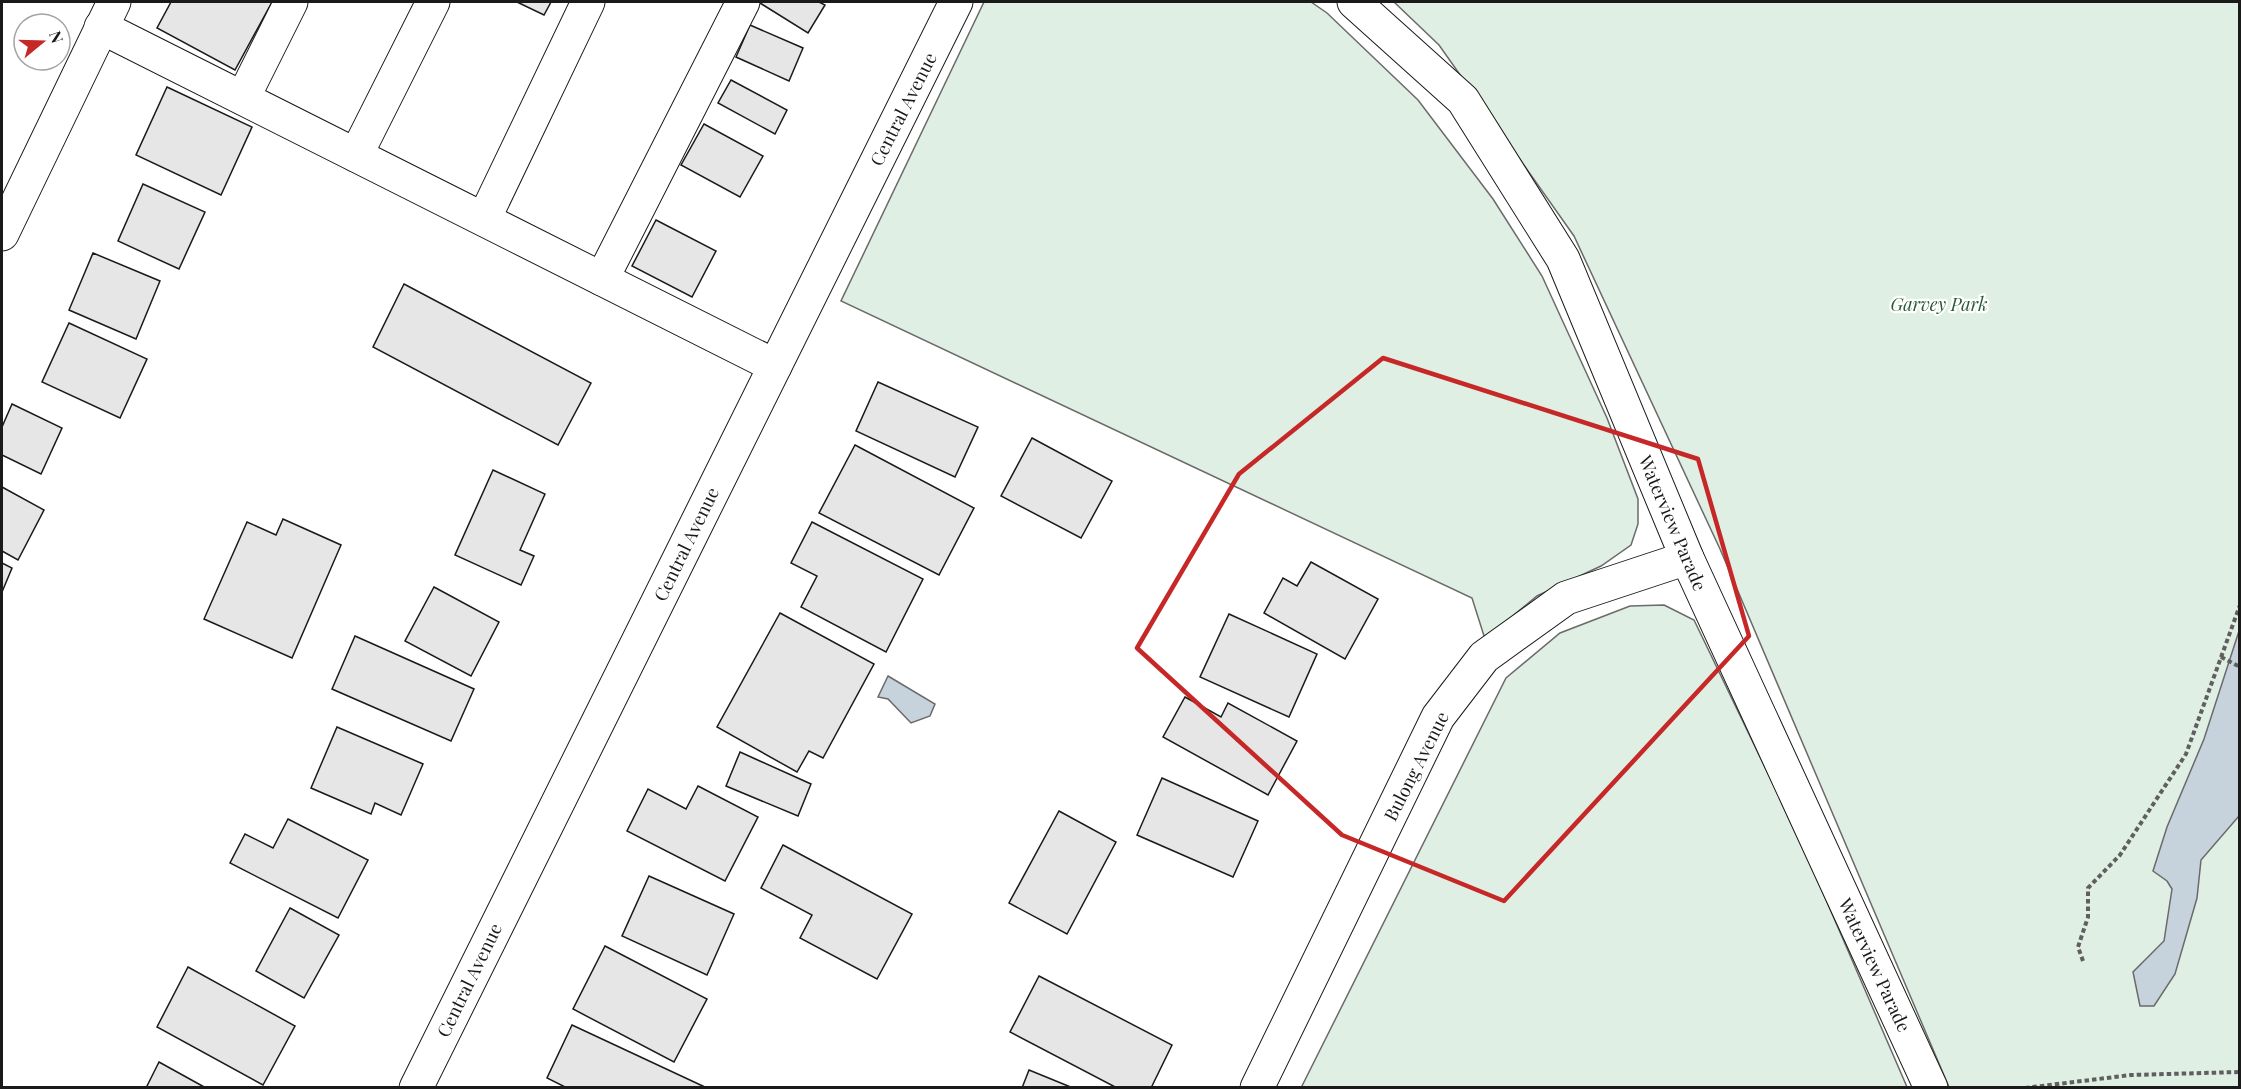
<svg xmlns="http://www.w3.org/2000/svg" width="2241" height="1089" viewBox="0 0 2241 1089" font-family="'Playfair Display',serif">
	<rect width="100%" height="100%" fill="#fff"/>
	<!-- green -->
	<g fill="#e0efe3" stroke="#6a6a6a" stroke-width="1.5">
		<polygon points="984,2 1311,2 1327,13 1418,100 1493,199 1542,276 1607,418 1638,499 1638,524 1631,545 1601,566 1537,596 1485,639 1472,598 841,301"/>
		<polygon points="1394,2 2239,2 2239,1087 1949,1087 1720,549 1574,236 1439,45"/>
		<polygon points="1664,605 1694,620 1801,842 1907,1087 1301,1088 1506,678 1560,633 1630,606"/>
	</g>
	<!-- water -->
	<g fill="#c6d2dc" stroke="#6a6a6a" stroke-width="1.5">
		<polygon points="2239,631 2239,816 2201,860 2197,898 2175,974 2154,1006 2140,1006 2133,972 2164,941 2172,889 2167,881 2153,871 2167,827 2204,739"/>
		<polygon points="888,676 935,704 930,716 911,723 888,699 878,697"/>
	</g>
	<!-- building -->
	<g fill="#e6e6e6" stroke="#1a1a1a" stroke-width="1.5">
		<polygon points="171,2 272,2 235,70 157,28"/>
		<polygon points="517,2 551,2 544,15"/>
		<polygon points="761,2 819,2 825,5 808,33 760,3"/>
		<polygon points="750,25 803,48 789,81 736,57"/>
		<polygon points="731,80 787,110 775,134 718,103"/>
		<polygon points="167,87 252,127 221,195 136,155"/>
		<polygon points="704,124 763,156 740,197 681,165"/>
		<polygon points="143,184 205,212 179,269 118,241"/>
		<polygon points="656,220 716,251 692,297 632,266"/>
		<polygon points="93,253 160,281 136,339 69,310"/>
		<polygon points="404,284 591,383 558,445 373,347"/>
		<polygon points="69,323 147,359 120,418 42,382"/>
		<polygon points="878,382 978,427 955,477 856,431"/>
		<polygon points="12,404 62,428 41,474 2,455 2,427"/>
		<polygon points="1032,438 1112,481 1081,538 1001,496"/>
		<polygon points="855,445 974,508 939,575 819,513"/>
		<polygon points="493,470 545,494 520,550 534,556 521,585 455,555"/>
		<polygon points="2,487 44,510 18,560 2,551"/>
		<polygon points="283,519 341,545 292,658 204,619 247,522 276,535"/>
		<polygon points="812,522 923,579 886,652 801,607 817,576 791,563"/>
		<polygon points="1311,562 1378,599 1345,659 1264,613 1283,578 1297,586"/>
		<polygon points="2,563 12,568 2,592"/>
		<polygon points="434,587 499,622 471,676 405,641"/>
		<polygon points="780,613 874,664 823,758 809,751 797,772 717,727"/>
		<polygon points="1229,614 1317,654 1289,717 1200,677"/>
		<polygon points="355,636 474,689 451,741 332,689"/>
		<polygon points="1185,697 1221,717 1228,703 1297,741 1268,795 1163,737"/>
		<polygon points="337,727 423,764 401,815 375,803 371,814 311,788"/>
		<polygon points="740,752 811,784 798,816 726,786"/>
		<polygon points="1162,778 1258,821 1233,877 1137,835"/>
		<polygon points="698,786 758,817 725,881 627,831 648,789 686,809"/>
		<polygon points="1059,811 1116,842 1067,934 1009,903"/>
		<polygon points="288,819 368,860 338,918 230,863 245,834 273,848"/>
		<polygon points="783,845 912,914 877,979 800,938 812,915 761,888"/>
		<polygon points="649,876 734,914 707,975 622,936"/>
		<polygon points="290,908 339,935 304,998 256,971"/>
		<polygon points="605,946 707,999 674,1062 573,1009"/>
		<polygon points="188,967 295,1026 263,1085 157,1027"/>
		<polygon points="1039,976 1172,1045 1151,1088 1117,1088 1010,1032"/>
		<polygon points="572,1025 707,1088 567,1088 547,1078"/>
		<polygon points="159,1062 206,1088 146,1088"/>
		<polygon points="1029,1070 1073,1088 1022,1088"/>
	</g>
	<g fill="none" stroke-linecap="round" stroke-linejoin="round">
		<!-- minor casing -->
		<g stroke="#1a1a1a" stroke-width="35">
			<g id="minor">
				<polyline points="1354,2 1463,100 1563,259 1687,558 1931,1088"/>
				<polyline points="101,27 775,366"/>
				<polyline points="243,98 291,2"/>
				<polyline points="356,155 433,2"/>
				<polyline points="484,219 588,2"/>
				<polyline points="2,234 114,2"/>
				<polyline points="602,279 743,2"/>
				<polyline points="416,1088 956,2"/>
				<polyline points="1257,1088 1438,717 1484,657 1566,598 1687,558"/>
			</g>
		</g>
		<!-- path -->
		<g stroke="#5f5f5f" stroke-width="4" stroke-dasharray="4.5 3" stroke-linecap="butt">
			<polyline points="2221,657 2240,667"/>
			<polyline points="2083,961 2078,947 2088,917 2088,888 2120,855 2186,754 2240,605"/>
			<polyline points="2025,1088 2131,1075 2240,1072"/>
		</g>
		<!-- minor -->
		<use href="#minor" stroke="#fff" stroke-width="33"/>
	</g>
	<!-- marked area -->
	<path fill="none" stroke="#c62828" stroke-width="4.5" stroke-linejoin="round" d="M1383,358L1698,459L1749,636L1504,901L1342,835L1137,648L1239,474Z"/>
	<g text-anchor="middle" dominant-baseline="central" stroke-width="4.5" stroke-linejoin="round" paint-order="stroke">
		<!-- street labels -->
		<g font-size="18" fill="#1a1a1a" stroke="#fff">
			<text transform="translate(903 109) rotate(-63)">Central Avenue</text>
			<text transform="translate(1673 523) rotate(67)">Waterview Parade</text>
			<text transform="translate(686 544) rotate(-64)">Central Avenue</text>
			<text transform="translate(1416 766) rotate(-63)">Bulong Avenue</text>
			<text transform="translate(1875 965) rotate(65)">Waterview Parade</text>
			<text transform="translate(469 980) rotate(-64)">Central Avenue</text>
		</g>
		<!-- park labels -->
		<g font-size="18" font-style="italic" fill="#2b5a34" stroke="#fff">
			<text x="1939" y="304">Garvey Park</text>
		</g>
	</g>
	<!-- border -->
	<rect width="2241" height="1089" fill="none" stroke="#1a1a1a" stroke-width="6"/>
	<!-- north arrow -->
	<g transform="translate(42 42) rotate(71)"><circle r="28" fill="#ffffff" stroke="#a3a3a3" stroke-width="1.5"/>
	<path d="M0-4.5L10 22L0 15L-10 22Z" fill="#c62828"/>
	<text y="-9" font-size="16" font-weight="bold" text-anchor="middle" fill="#1a1a1a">N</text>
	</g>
</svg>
